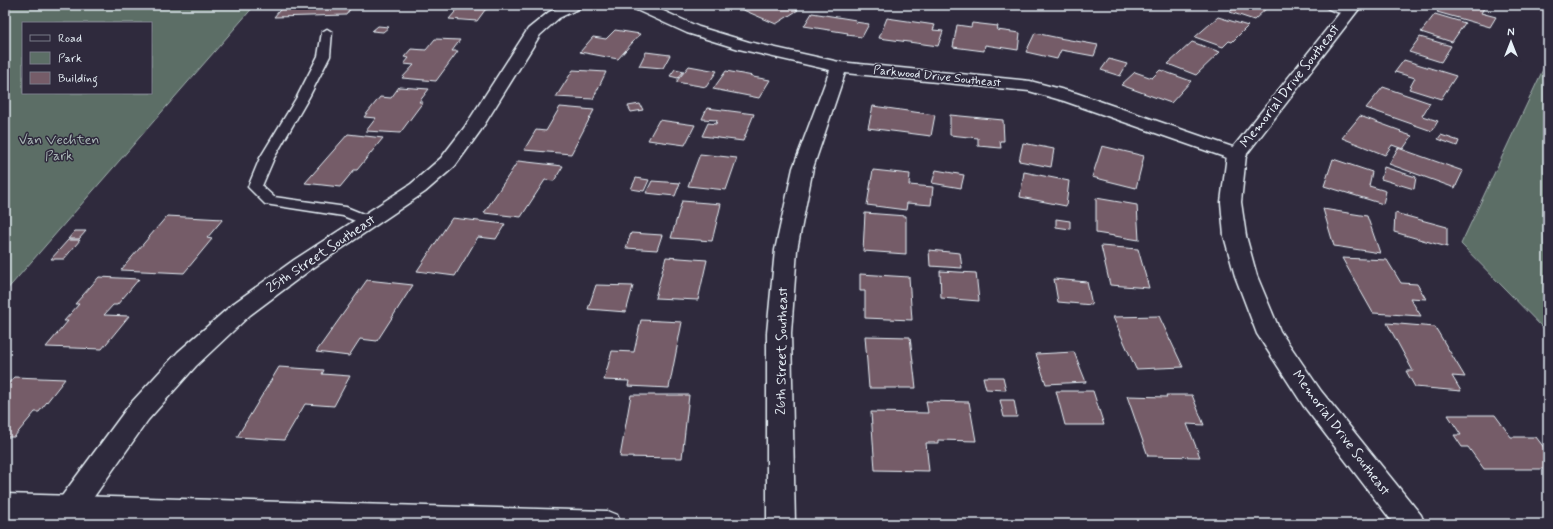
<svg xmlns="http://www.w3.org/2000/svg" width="1553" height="529" viewBox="0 0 1553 529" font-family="Mynerve,sans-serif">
	<rect width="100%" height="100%" fill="#2f2a3d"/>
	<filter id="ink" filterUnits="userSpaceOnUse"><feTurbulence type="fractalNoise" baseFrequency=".025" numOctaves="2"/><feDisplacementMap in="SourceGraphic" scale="8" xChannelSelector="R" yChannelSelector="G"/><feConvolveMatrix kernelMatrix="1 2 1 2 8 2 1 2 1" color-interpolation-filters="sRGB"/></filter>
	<g filter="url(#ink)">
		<!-- green -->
		<g fill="#5c6e66" stroke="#a2b0af" fill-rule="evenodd">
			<path d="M5,5H255L5,292ZM23,23H151V93H23Z"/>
			<polygon points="1548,59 1548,333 1461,244"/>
		</g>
		<!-- building -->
		<g fill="#755c68" stroke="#e8f1f8">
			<polygon points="284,5 353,5 346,15 274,17"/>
			<polygon points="461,5 496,5 485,10 477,21 449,19"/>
			<polygon points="736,5 784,5 798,10 776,24 734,6"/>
			<polygon points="1227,5 1270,5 1254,20 1230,12 1235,7"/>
			<polygon points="1442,5 1486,5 1481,13 1496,17 1490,27 1437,12"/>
			<polygon points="812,13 856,20 855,22 869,24 862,37 847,35 848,33 804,26"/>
			<polygon points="1435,14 1465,23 1452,42 1421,32"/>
			<polygon points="1218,17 1248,26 1232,42 1229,41 1223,47 1195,37"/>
			<polygon points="887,18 935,25 933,30 943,31 938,46 879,38"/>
			<polygon points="972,23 998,26 997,30 1020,33 1018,50 985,45 984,51 953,47 957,25 971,27"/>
			<polygon points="378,26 389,27 383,32 372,31"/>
			<polygon points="615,30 640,34 618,59 580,52 593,37 606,39"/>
			<polygon points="1035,33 1059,38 1098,45 1094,56 1061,50 1057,59 1026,52"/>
			<polygon points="1420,37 1451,46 1441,62 1409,52"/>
			<polygon points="435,39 460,40 452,51 458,51 436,81 402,78 414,65 404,64 409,58 404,57 411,49 426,50"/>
			<polygon points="1192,42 1220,52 1196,75 1168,64"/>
			<polygon points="646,52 670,55 663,68 639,66"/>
			<polygon points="1109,59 1127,64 1120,76 1101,70"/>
			<polygon points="1404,60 1456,76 1441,99 1409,89 1415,78 1395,72"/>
			<polygon points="689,66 717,71 706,87 676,82"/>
			<polygon points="675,69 684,71 678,78 670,76"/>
			<polygon points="573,70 606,72 593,99 556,97"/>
			<polygon points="1160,70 1191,81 1171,103 1121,85 1135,72 1152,78"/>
			<polygon points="726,71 753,76 753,77 770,80 759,98 713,89"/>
			<polygon points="399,87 429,89 419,102 423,102 400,133 366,131 376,118 364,117 380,97 391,98"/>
			<polygon points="1383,87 1430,103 1422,116 1438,121 1432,131 1366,108"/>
			<polygon points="640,104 643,110 631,112 628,106"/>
			<polygon points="873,106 935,115 931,136 868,128"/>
			<polygon points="560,107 594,110 571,154 524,150 536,130 546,131"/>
			<polygon points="707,108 754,114 743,141 702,136 708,123 716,124 717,120 702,119"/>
			<polygon points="950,115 1003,120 1004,141 1000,141 1001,148 978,146 978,138 950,135"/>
			<polygon points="1360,116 1401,131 1400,132 1412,136 1403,149 1392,145 1385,155 1342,138"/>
			<polygon points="659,120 695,125 685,145 648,140"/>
			<polygon points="348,134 383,138 357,170 354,170 340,187 305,183"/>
			<polygon points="1441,135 1459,141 1457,146 1438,139"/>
			<polygon points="1023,143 1054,149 1051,167 1019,161"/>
			<polygon points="1102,146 1144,156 1136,188 1092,177"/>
			<polygon points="1398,148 1463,171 1455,188 1389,164"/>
			<polygon points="700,154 737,158 726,190 688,186"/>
			<polygon points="1333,159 1372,172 1369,186 1386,191 1383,204 1324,186"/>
			<polygon points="518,161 563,166 554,181 545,180 521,217 484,213"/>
			<polygon points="1384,167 1416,177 1414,189 1381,179"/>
			<polygon points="873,170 910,174 909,185 933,187 931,205 907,203 906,210 867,205"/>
			<polygon points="936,170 964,175 961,188 932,183"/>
			<polygon points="1024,172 1069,181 1066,206 1020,197"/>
			<polygon points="636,178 649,180 644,191 631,189"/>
			<polygon points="652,181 680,183 675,196 646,193"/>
			<polygon points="1096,198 1137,205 1139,240 1096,233"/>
			<polygon points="682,201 721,204 712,241 671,238"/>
			<polygon points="1323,209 1367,216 1380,253 1334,246"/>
			<polygon points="865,213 906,216 906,254 863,251"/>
			<polygon points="1395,213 1447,227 1447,247 1394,232"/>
			<polygon points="167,216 223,219 207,238 212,239 184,273 121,270"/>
			<polygon points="452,218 505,224 496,239 478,237 455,276 417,271"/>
			<polygon points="1056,219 1070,221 1070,229 1056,227"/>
			<polygon points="75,231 86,231 79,239 68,239"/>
			<polygon points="631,233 662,235 657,250 626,248"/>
			<polygon points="68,240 80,240 64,259 51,259"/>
			<polygon points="1101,246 1138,249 1149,288 1110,285"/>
			<polygon points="929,250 960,253 962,268 930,266"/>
			<polygon points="666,257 707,260 698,300 655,298"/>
			<polygon points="1342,258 1387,260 1401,283 1417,284 1426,299 1410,298 1421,316 1373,313"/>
			<polygon points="940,271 976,273 979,301 941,298"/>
			<polygon points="860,274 909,277 912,320 865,318 865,291 860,291"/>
			<polygon points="99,277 139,279 117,305 113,305 104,315 129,316 102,349 46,347 68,321 64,321 79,304 75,304"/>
			<polygon points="1054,279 1087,282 1092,305 1058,302"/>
			<polygon points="367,280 413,285 377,341 360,339 349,356 316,352"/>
			<polygon points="596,285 633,286 626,312 588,309"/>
			<polygon points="1159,316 1183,367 1136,369 1113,317"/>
			<polygon points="641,320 682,322 669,388 628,386 629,381 604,380 612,351 634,352"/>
			<polygon points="1387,323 1435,327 1465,377 1452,376 1461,391 1415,387 1406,371 1413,371"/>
			<polygon points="865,336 910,337 916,388 869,388"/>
			<polygon points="1074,352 1086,382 1046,384 1036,354"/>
			<polygon points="279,367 324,370 322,374 350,376 334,406 305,404 284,440 237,437"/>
			<polygon points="14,377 65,379 39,412 35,412 14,437 5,437 5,387"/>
			<polygon points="983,377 1003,377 1006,390 986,389"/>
			<polygon points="1056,391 1093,391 1104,425 1065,425"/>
			<polygon points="631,395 689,395 682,458 620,457"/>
			<polygon points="1166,395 1192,395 1204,425 1187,424 1200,457 1148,456 1127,396 1167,397"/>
			<polygon points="1000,400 1014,400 1017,417 1004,417"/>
			<polygon points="926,401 969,402 976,441 938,440 938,443 926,443 929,471 875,470 871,412 928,413"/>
			<polygon points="1448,415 1495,415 1511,437 1536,437 1548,453 1548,469 1484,469 1468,447 1462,447 1454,435 1461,435"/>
		</g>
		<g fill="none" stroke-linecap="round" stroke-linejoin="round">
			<!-- lane casing -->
			<g stroke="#e8f1f8" stroke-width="3">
				<polygon id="lane" points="327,29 332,32 330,56 309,97 274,158 262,186 274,197 346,207 373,218 375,221 373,224 368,226 343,216 265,204 248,187 260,158 297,97 318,56 322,32"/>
			</g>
			<!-- street casing -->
			<g stroke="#e8f1f8" stroke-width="3">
				<g id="street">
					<polygon points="563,5 583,5 580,8 559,18 540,35 481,130 455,166 425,192 310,270 250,315 196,366 148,420 79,518 69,522 59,518 55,509 59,500 130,404 178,352 234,303 294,260 411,184 441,158 464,128 528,29 549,12"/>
					<polygon points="629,5 650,5 699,27 749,42 839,62 1030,81 1076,93 1244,151 1247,155 1244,159 1237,161 1230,159 1064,101 1029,91 845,73 813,168 797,250 791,333 795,524 767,524 767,333 775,250 793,168 830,70 739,49 687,33 632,8"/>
					<path d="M1324,5C1334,5 1351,2 1357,10L1354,13C1346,15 1329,12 1324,5Z"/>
				</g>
			</g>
			<!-- secondary casing -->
			<g stroke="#e8f1f8" stroke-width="3">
				<g id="secondary">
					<polygon points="1346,5 1362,5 1246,155 1241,202 1246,236 1257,276 1280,331 1321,391 1421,515 1425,524 1394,524 1303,405 1257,334 1235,276 1224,236 1221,202 1227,155"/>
					<polygon points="5,494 607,511 617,515 621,524 151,524 5,520"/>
				</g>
			</g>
			<!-- lane -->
			<use href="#lane" fill="#2f2a3d" fill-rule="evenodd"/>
			<!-- street -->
			<use href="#street" fill="#2f2a3d" fill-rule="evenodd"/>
			<!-- secondary -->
			<use href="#secondary" fill="#2f2a3d" fill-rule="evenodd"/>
		</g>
	</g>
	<g text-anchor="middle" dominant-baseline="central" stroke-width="3" stroke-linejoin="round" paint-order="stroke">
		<!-- far-street labels -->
		<g font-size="12" fill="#e8f1f8" stroke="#2f2a3d">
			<text transform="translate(937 77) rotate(6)">Parkwood Drive Southeast</text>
		</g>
		<!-- street labels -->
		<g font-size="14" fill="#e8f1f8" stroke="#2f2a3d">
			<text transform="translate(1290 86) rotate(-52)">Memorial Drive Southeast</text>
			<text transform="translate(321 254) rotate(-34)">25th Street Southeast</text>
			<text transform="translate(782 351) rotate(-89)">26th Street Southeast</text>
			<text transform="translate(1341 433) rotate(53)">Memorial Drive Southeast</text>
		</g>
		<!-- park labels -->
		<g font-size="14" fill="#a9b6b6" stroke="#2f2a3d">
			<text x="59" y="140">Van Vechten<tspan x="59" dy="16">Park</tspan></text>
		</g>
	</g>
	<!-- margin -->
	<rect width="1553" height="529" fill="none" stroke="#2f2a3d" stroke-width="20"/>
	<rect x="10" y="10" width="1533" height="509" fill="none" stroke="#e8f1f8" stroke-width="1.5" filter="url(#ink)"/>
	<!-- legend -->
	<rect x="22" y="22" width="130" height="72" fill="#2f2a3d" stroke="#797a88"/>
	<rect x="30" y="35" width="20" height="6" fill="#2f2a3d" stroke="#797a88"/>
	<text x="58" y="42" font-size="12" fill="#e8f1f8">Road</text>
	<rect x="30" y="52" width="20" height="12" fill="#5c6e66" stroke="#797a88"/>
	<text x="58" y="62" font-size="12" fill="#e8f1f8">Park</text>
	<rect x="30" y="72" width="20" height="12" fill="#755c68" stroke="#797a88"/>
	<text x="58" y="82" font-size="12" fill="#e8f1f8">Building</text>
	<!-- north arrow -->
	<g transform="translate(1511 42)" stroke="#2f2a3d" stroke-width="3" paint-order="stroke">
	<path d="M0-3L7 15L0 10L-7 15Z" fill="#e8f1f8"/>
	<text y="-6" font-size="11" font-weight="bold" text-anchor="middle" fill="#e8f1f8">N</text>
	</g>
</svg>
